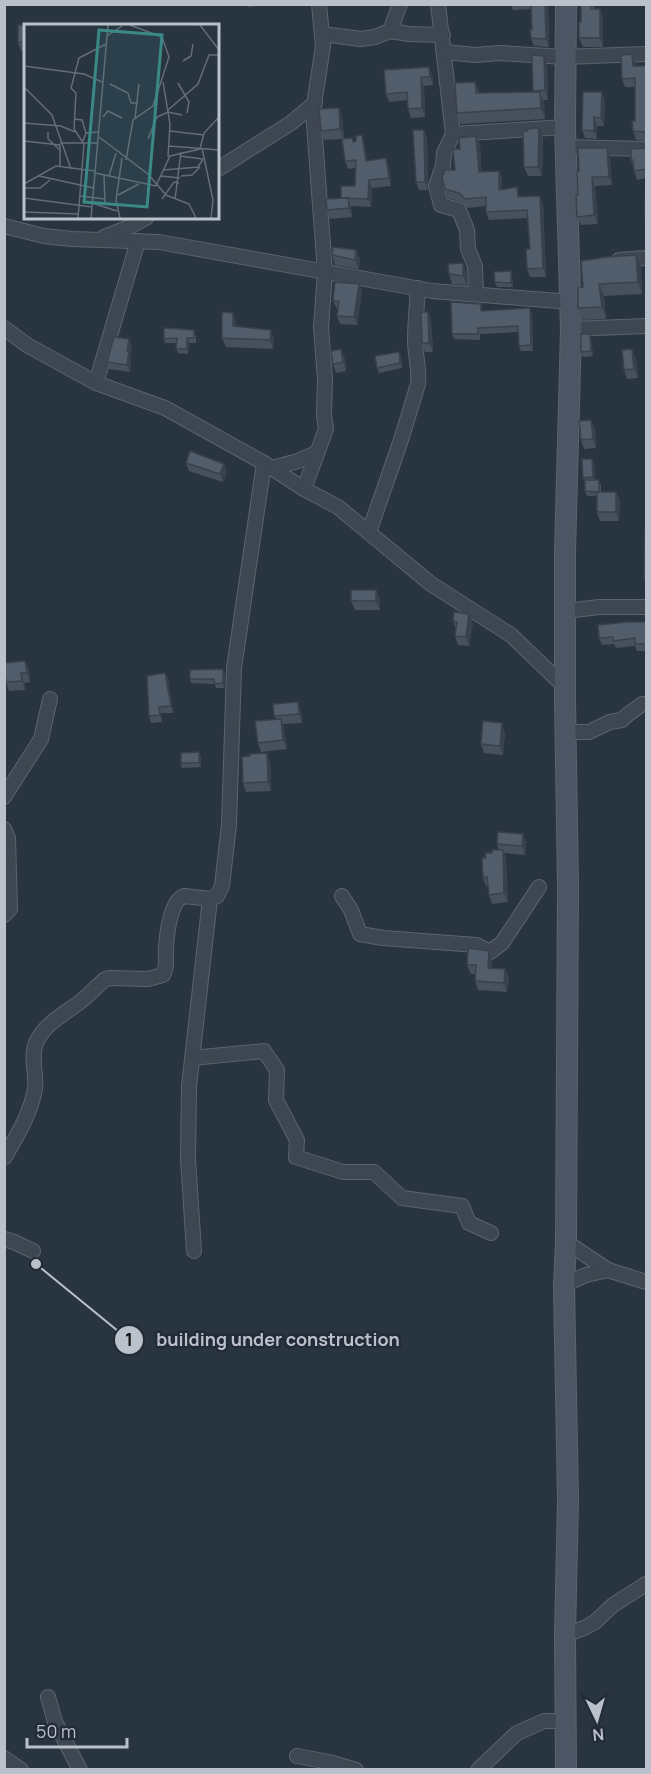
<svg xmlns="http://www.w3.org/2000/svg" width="651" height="1774" viewBox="0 0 651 1774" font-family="Manrope,sans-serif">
	<rect width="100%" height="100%" fill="#293441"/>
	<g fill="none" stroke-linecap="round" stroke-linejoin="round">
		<!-- street casing -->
		<g stroke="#5b646e" stroke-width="16">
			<g id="street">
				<polyline points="438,4 453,134 444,153 443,166 436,186 441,205 459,210 467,230 468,249 475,266 476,294"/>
				<polyline points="390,31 400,4"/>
				<polyline points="322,34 361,39 375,37 390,31 409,34 443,35"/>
				<polyline points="445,52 475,55 500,53 564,57 646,54"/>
				<polyline points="453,134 565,127"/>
				<polyline points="565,147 646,149"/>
				<polyline points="218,169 291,123 315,103"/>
				<polyline points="4,226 44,236 72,239 159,242 432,291 571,302"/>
				<polyline points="104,237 127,228 146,218"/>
				<polyline points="619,260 646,258"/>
				<polyline points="4,328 27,345 96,383 165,408 264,463 304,489 338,507 431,584 511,635 565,687"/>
				<polyline points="571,329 646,326"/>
				<polyline points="96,383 138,241"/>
				<polyline points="272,468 298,461 316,453"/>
				<polyline points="304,489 326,429 324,415 325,379 321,327 325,272 313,111 323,46 319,4"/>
				<path d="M369,532L401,440L418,384C420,370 415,355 415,341C415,323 417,306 418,288"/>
				<polyline points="566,611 599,607 646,607"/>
				<path d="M566,732H589L610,722L622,720C628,713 635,710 642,704H646"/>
				<polyline points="4,797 41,739 50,699"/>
				<polyline points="4,829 8,838 10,909 4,915"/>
				<polyline points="342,896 351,910 360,934 383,938 476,945 490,952 502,943 539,887"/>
				<polyline points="192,1058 264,1051 277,1070 276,1100 297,1140 296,1157 343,1172 374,1172 402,1198 462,1206 469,1223 491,1233"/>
				<path d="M4,1158C17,1136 30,1115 35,1089C37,1075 30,1057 36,1043C45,1023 63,1015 80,1002C89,995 96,987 104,980L109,978L148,979L163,975C168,967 165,956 166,947C167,933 170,901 184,896L210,899L217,896L222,886L229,825L234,668L264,463"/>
				<polyline points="4,1239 14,1242 33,1251"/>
				<polyline points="566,1242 608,1270 646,1282"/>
				<polyline points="194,1251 188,1159 189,1086 210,899"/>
				<polyline points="564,1285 586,1275 608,1270"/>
				<polyline points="565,1635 584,1628 595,1622 613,1605 646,1584"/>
				<polyline points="48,1697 55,1722 80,1770"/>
				<polyline points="297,1756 329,1762 356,1770"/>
				<polyline points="4,1758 21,1770"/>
				<polyline points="478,1770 517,1733 544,1721 566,1721"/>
			</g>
		</g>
		<!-- secondary casing -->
		<g stroke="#5b646e" stroke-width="22">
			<polyline id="secondary" points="566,1770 565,1635 568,1500 564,1285 566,1242 568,885 565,700 565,553 571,329 565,127 566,4"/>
		</g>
		<!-- street -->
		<use href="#street" stroke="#3d4651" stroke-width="14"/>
		<!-- secondary -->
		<use href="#secondary" stroke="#4b5564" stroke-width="20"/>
	</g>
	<!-- wall -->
	<g fill="#47505d">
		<polygon points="247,4 273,4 273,5 248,7"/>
		<polygon points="511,4 548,4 549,47 534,46 531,38 532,30 531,9 513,10"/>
		<polygon points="581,4 594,4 594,9 600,9 603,18 603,47 583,47 579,38 581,22"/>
		<polygon points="26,26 26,53 25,51 21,51 18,42"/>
		<polygon points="632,54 635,66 646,66 646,141 636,140 633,131 635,121 635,87 625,87 622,79"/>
		<polygon points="547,65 548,100 543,100 544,103 545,119 461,124 457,113 475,82 479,93 534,92 533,91"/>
		<polygon points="429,67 432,75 433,85 424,86 425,117 411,118 408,109 407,100 389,102 386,94"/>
		<polygon points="605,100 604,126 597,126 597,139 585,138 582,130"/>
		<polygon points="342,117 344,139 324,140 321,131"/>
		<polygon points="476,136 480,145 481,172 499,171 502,180 502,189 543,204 546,277 530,277 527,269 530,249 528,218 489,220 486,212 486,206 468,208 462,202 448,198 445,189 455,170 460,149"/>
		<polygon points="427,137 428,190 419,190 416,182"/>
		<polygon points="543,137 542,176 528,176 524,167"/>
		<polygon points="352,138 353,142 364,143 367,161 389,166 391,186 372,188 371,207 351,206 352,217 330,219 327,210 355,186 356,168 348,169 345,161"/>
		<polygon points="646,148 646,178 637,180 631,160"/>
		<polygon points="610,157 612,185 595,186 598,224 581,225 577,217 579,171"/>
		<polygon points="332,255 360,259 359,269 335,265"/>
		<polygon points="636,255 641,267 642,294 604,296 606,319 583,320 578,308 583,287"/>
		<polygon points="463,263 466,272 467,285 452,284 449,274"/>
		<polygon points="512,276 513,287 497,287 495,282"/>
		<polygon points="359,284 362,292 357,325 340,324 337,316 338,309 337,309 333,301"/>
		<polygon points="483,310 483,311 532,314 533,351 521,351 519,346 518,332 480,334 480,340 454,339 452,334"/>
		<polygon points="428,312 431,321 433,352 425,352 422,343"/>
		<polygon points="236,322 236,326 274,339 273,349 226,347 222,338"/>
		<polygon points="590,334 591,338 593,356 582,357 581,352"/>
		<polygon points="196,335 196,343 189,343 188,354 178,353 176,349 177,343 165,343 164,339"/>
		<polygon points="132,346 130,355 131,358 130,372 109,369 107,362"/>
		<polygon points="399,352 401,356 402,368 379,373 377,368"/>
		<polygon points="636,358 638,378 627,379 624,370"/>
		<polygon points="345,359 346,371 336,373 333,364"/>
		<polygon points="595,429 596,448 584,449 581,440"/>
		<polygon points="186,463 227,472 223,482 189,471"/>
		<polygon points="594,463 595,480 601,485 601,492 616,492 620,501 619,521 600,521 597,512 597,496 587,496 585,491 585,482 583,478"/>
		<polygon points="380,599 380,610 355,610 351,601"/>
		<polygon points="453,621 473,623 469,646 458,645 455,636 456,629"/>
		<polygon points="646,622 646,651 637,651 635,646 616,648 614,644 602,645 599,638"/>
		<polygon points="25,661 29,670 30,682 24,683 25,690 9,691 6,682"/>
		<polygon points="165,673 168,679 173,713 161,713 162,722 151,723 149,716"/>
		<polygon points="225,674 224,688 216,688 215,684 191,683 190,679"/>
		<polygon points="301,711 302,723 283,724 287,749 261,752 258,743 276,719 274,716"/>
		<polygon points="505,732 503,755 484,753 481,744"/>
		<polygon points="199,752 201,757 201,767 182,768 181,763"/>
		<polygon points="250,756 270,762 271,791 246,792 243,783"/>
		<polygon points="523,834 526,843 525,855 504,853 506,859 508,902 492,904 489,895 488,886 486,886 483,877 486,858 492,853 499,850 497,844"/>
		<polygon points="492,961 492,968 505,969 509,978 507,992 478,990 475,981 475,974 471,974 467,965"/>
	</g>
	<!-- shaded-wall -->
	<g fill="#39414c">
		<polygon points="545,4 548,4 549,47 546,39"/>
		<polygon points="600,9 603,18 603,47 600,38"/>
		<polygon points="632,54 635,63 636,75 633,66"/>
		<polygon points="544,56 547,65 548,100 545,90"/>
		<polygon points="429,67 432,75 433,85 430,77"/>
		<polygon points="421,77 424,86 425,117 422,108"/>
		<polygon points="540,92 544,103 545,119 541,108"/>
		<polygon points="602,92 605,100 604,126 601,118"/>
		<polygon points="339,108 342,117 344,139 340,129"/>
		<polygon points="594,117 597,126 597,139 594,131"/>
		<polygon points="539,128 543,137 542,176 538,167"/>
		<polygon points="424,130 427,137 428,190 425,182"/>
		<polygon points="362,135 364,143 369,168 366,161"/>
		<polygon points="476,136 480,145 482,180 479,172"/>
		<polygon points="607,148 610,157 612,185 609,177"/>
		<polygon points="386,158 389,166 391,186 389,178"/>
		<polygon points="499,171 502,180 502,198 499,190"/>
		<polygon points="592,177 595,186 598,224 594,215"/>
		<polygon points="369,180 372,188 371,207 368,199"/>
		<polygon points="540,196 543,204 546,277 543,268"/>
		<polygon points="348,198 351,207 352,217 349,208"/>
		<polygon points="356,250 360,259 359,269 355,260"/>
		<polygon points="636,255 641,267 642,294 638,282"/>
		<polygon points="463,263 466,272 467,285 463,276"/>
		<polygon points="511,271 512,276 513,287 511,283"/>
		<polygon points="359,284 362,292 357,325 354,317"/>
		<polygon points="599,284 604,296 606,319 602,307"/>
		<polygon points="530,308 532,314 533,351 531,345"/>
		<polygon points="428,312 431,321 433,352 429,343"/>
		<polygon points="233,313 236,322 236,335 233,326"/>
		<polygon points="271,330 274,339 273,349 270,340"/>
		<polygon points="590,334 591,338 593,356 591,351"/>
		<polygon points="187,338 189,343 188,354 187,349"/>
		<polygon points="129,339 132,346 130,355 131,358 130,372 127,365 127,351"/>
		<polygon points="341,349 345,359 346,371 343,362"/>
		<polygon points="632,349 636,358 638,378 634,369"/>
		<polygon points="399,352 401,356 402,368 400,363"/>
		<polygon points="591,420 595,429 596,448 593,439"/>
		<polygon points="592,459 594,463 595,482 593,477"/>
		<polygon points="224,464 227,472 223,482 220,474"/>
		<polygon points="616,492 620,501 619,521 616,512"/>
		<polygon points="376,590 380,599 380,610 376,601"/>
		<polygon points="469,614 473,623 469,646 466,637"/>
		<polygon points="25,661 29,670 30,682 27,673"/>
		<polygon points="223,669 225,674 224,688 223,683"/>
		<polygon points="21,673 24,683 25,690 22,681"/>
		<polygon points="165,673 168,679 173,713 171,706"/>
		<polygon points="298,702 301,711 302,723 299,714"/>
		<polygon points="159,707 161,713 162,722 160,715"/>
		<polygon points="281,719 284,728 287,749 283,740"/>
		<polygon points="502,723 505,732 503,755 500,746"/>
		<polygon points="199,752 201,757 201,767 199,763"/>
		<polygon points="267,753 270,762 271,791 268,782"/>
		<polygon points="523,834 526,843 525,855 522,846"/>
		<polygon points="503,850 506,859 508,902 504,893"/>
		<polygon points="489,951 492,961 491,977 488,968"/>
		<polygon points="505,969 509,978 507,992 504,983"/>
	</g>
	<!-- building -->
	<g fill="#525d6c" stroke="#39414c" stroke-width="1.5">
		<polygon points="531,4 545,4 546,39 531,38 530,30 532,30"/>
		<polygon points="581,4 591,4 591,9 600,9 600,38 579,38 579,22 581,22"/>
		<polygon points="18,25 38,26 26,26 26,49 24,49 24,42 18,42"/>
		<polygon points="632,54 633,66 646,66 646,132 633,131 632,121 635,121 635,78 622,79 621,55"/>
		<polygon points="532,55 544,56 545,90 533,91"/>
		<polygon points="429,67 430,77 421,77 422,108 408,109 407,92 386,94 384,70"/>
		<polygon points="475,82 476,93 540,92 541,108 457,113 455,83"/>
		<polygon points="583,92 602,92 601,118 594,117 594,131 582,130"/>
		<polygon points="339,108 340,129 321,131 319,109"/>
		<polygon points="539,128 538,167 524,167 523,131 527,131 527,129"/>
		<polygon points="413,130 424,130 425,182 416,182"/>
		<polygon points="362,135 366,161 386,158 389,178 369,180 368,199 341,198 341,186 355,186 356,160 345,161 342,139 352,138 353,142 356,141 356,136"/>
		<polygon points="476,136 479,172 499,171 499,190 517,187 518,197 540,196 543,268 527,269 526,249 530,249 527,210 486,212 486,197 465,199 459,193 445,189 442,178 445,170 455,170 453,149 460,149 459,138"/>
		<polygon points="578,148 607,148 609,177 592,177 594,215 577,217 576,195 578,195 577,171 579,171"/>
		<polygon points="646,148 646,169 634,171 633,160 631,160 631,149"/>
		<polygon points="348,198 349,208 327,210 326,199"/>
		<polygon points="645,199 646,199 646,218 645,219"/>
		<polygon points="333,247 356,250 355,260 332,255"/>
		<polygon points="636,255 638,282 599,284 602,307 578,308 578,288 583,287 581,261 607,257"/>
		<polygon points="463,263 463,276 449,274 448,264"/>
		<polygon points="511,271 511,283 495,282 494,272"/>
		<polygon points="335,282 359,284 354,317 337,316 339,301 333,301"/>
		<polygon points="451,302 481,304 481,311 530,308 531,345 519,346 518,326 478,328 478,334 452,334"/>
		<polygon points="222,312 233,313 233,326 271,330 270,340 222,338"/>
		<polygon points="421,312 428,312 429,343 422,343"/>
		<polygon points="164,328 194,330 194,338 187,338 187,349 176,349 177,338 164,339"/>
		<polygon points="581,334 590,334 591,351 581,352"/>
		<polygon points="114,337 129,339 127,351 129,351 127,365 107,362"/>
		<polygon points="341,349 343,362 333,364 331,351"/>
		<polygon points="632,349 634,369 624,370 622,350"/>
		<polygon points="399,352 400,363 377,368 375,356"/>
		<polygon points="591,420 593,439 581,440 579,421"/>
		<polygon points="190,451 224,464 220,474 186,463"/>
		<polygon points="582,459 592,459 593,477 583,478"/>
		<polygon points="585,480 599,480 599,492 585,491"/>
		<rect x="597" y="492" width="19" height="20"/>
		<polygon points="645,529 646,529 646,579 644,579"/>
		<rect x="351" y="590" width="25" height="11"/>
		<polygon points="454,612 469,614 466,637 455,636 457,622 453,621"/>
		<polygon points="628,622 646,622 646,644 635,644 635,638 613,641 613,637 599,638 598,625"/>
		<polygon points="25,661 27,673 21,673 22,681 6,682 4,663"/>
		<polygon points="223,669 223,683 215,684 214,679 190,679 190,670"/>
		<polygon points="165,673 171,706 159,707 160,715 149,716 147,676"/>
		<polygon points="298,702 299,714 274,716 273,704"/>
		<polygon points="281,719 283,740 258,743 255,721"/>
		<polygon points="483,721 502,723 500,746 481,744"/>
		<polygon points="199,752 199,763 181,763 181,753"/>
		<polygon points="267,753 268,782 243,783 242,757 250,756 250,754"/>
		<polygon points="498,832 523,834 522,846 497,844"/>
		<polygon points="492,850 503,850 504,893 489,895 487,877 483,877 482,858 486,858 485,853 492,853"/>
		<polygon points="468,948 489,951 488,968 505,969 504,983 475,981 476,965 467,965"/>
	</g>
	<!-- overview -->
	<g transform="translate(24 24)">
		<rect width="195" height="195" fill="#293441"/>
		<path fill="none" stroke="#636c78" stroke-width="1.5" d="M176,1L195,26M83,12L98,2M159,37L167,32L169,20M0,42L60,50L78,58M139,58L146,100L144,133M154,59L165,78L163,89M86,60L104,69L107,79H114M0,63L28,91L47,145M144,86L174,60L185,31H195M79,93L84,87L98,94M111,94L115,60M50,95L58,96L62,109M0,99L37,102L51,108M146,107L180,111M24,108V115L37,127M75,113L124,150L142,171L165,180L172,194M124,115L133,93L144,88L158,91M0,117L36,121V142M59,117L62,109L75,108M36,119H74M145,122L195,126M178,124L189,176L187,194M156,132L179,135M102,136L109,96L129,82L145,33L138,13L106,1M140,146L174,143L179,135M71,149L132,162L146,132L176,125L180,109L195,93M80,151L81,181M15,152L70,164M85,152L92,129M137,152L156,154M157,152L168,151L176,143M0,160L32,142L71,147M0,164H16L26,156M94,171L115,160M56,172L81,175M0,174L68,183M138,175L150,158L155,159M151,175L157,128M68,179L93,187M0,188L54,190M54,194L60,120L50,105L52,69L47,64L55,34L82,20M67,194L84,1M96,194L92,176L98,134"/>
		<path fill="#3a8985" fill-opacity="0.15" stroke="#3a8985" stroke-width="3" d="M75,6L138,11L123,183L60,178Z"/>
		<rect width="195" height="195" fill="none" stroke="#bac1cb" stroke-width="3"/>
	</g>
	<!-- callouts -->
	<path fill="none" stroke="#bac1cb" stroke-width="2" d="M36 1264L129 1340"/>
	<g fill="#bac1cb" stroke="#222b37" stroke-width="2">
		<circle cx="36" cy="1264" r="6"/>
		<circle cx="129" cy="1340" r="15"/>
	</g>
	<g font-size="18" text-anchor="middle" font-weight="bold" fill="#111">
		<text x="129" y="1346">1</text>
	</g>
	<g font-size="18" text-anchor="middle" font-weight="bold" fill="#bac1cb" stroke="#222b37" stroke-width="5" stroke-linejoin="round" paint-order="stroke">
		<text x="278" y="1346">building under construction</text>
	</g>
	<!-- border -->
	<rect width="651" height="1774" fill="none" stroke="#bac1cb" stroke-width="12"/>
	<!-- north arrow -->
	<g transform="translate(597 1720) rotate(175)" stroke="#222b37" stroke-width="4.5" paint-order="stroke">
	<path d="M0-4.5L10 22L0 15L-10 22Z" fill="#bac1cb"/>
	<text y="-9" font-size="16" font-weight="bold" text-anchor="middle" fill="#bac1cb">N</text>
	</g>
	<!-- scale -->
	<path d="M27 1738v9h100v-9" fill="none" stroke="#bac1cb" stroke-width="3"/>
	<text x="36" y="1738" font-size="18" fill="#bac1cb" stroke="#222b37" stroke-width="4.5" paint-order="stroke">50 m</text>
</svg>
